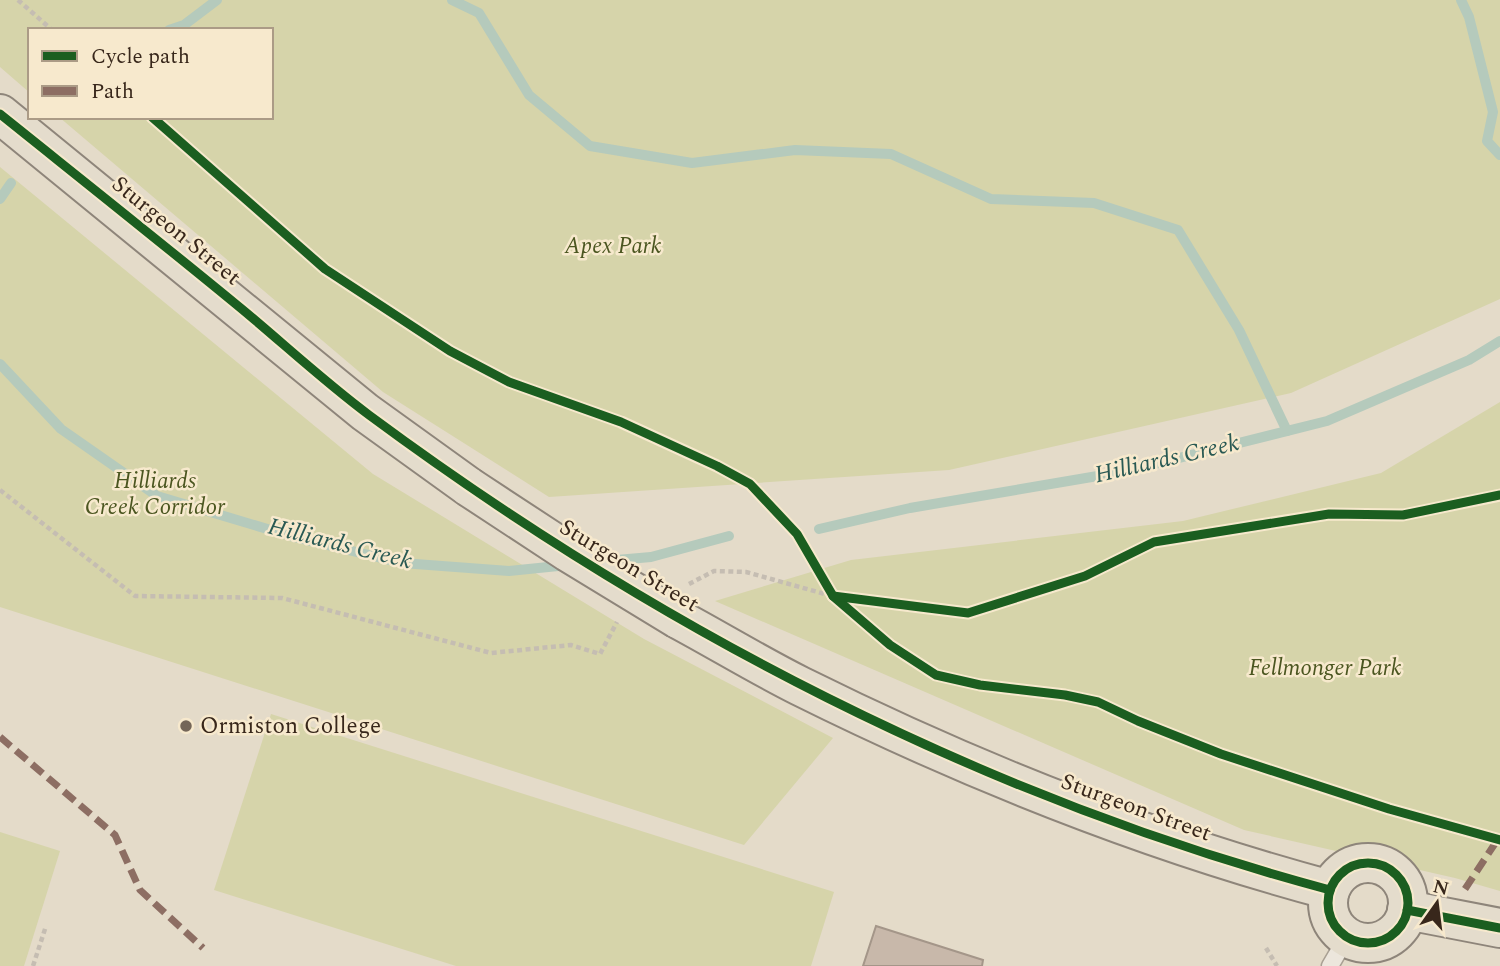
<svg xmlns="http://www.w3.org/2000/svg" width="1500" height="966" viewBox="0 0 1500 966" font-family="Spectral,serif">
	<rect width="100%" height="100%" fill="#e4dbc9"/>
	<!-- green -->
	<g fill="#d6d4aa">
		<polygon points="0,0 1500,0 1500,299 1291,393 949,470 549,497 383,392 59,117 271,117 271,30 30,30 30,93 0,67"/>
		<polygon points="0,167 373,474 644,639 833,738 744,845 0,607"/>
		<polygon points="1500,402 1500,891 1455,878 1244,830 715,601 851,560 1183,521 1381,473"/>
		<polygon points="271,714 834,892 811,966 456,966 214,890"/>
		<polygon points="0,832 60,851 24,966 0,966"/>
	</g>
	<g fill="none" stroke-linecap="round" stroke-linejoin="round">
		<!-- stream -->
		<g stroke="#b5cabc" stroke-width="10">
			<polyline points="452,0 479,13 529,95 590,146 692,163 795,150 891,154 991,199 1094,203 1178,230 1239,330 1287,431"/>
			<polyline points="1461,0 1469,17 1493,112 1487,141 1500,155"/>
			<polyline points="169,30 184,25 217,0"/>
			<polyline points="0,199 11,183"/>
			<polyline points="0,364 61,429 157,496 294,537 402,563 509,571 568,565"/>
			<polyline points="819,529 910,508 1127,471 1327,421 1469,360 1500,341"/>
			<polyline points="605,561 651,557 729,536"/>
		</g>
	</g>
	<!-- building -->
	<polygon fill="#c8b8aa" stroke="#a49689" stroke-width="2" points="876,926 983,960 982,966 863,966"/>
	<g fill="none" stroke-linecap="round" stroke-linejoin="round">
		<!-- service casing -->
		<g stroke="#a9a093" stroke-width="19">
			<polyline id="service" points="1330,966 1347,937"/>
		</g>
		<!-- primary casing -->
		<g stroke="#8e857a" stroke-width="42">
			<g id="primary">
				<polyline points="0,114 365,412 469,487"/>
				<path d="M678,619C719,641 758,665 800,686C969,770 1147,841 1330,890"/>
				<circle cx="1368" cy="903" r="40"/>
				<polyline points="1407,910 1500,928"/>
			</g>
		</g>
		<!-- path -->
		<g stroke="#c5bdb2" stroke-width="4.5" stroke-dasharray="5 3.5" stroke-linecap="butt">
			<polyline points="18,0 52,30"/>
			<polyline points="152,117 325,269 450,351 509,382 621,422 717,466 750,484 797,534 833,596 890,645 936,675 980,685 1065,695 1098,702 1138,721 1221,754 1389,809 1500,840"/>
			<polyline points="0,490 135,596 282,598 491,653 571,645 600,654 617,622"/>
			<polyline points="689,584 714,571 746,572 832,596"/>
			<polyline points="1266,948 1277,966"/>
			<polyline points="33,966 46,926"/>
		</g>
		<!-- service -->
		<use href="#service" stroke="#ece6dc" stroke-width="16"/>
		<!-- primary -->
		<use href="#primary" stroke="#e4dccc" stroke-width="38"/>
		<!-- primary-bridge casing -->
		<g stroke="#8e857a" stroke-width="42" stroke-linecap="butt">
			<polyline id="primary-bridge" points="469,487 568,552 678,619"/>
		</g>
		<!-- primary-bridge -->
		<use href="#primary-bridge" stroke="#e4dccc" stroke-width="38"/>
		<!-- quiet -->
		<g stroke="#8d6e63" stroke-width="7" stroke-dasharray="14 7" stroke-linecap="butt">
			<polyline points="0,737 115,835 140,890 203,948"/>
			<polyline points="1465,889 1498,839"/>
		</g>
		<!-- cycleway casing -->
		<g stroke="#f7e9cd" stroke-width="13">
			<g id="cycleway">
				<path d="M0,114C81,179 163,244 243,310C285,345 326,383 369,415C658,629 982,797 1330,890"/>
				<polyline points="152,117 325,269 450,351 509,382 621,422 717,466 750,484 797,534 833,596 890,645 936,675 980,685 1065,695 1098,702 1138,721 1221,754 1389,809 1500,840"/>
				<polyline points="833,596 968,613 1085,576 1154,542 1329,514 1403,515 1500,495"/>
				<circle cx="1368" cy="903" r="40"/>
				<polyline points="1407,910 1500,928"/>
			</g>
		</g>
		<!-- cycleway -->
		<use href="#cycleway" stroke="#1b5e20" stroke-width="9"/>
	</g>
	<!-- markers -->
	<circle fill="#746658" stroke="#f7e9cd" stroke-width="2.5" cx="186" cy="726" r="7"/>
	<g text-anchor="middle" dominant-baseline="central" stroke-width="5" stroke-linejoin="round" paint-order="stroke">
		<!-- street labels -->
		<g font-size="23" fill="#38271b" stroke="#f7e9cd">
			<text transform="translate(176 231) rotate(39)">Sturgeon Street</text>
			<text transform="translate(629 566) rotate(31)">Sturgeon Street</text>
			<text transform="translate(1136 808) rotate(20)">Sturgeon Street</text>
		</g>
		<!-- park labels -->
		<g font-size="23" font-style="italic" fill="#4b5620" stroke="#f7e9cd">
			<text x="613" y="246">Apex Park</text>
			<text x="155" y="481">Hilliards<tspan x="155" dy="26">Creek Corridor</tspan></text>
			<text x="1325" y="668">Fellmonger Park</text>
		</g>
		<!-- poi labels -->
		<g font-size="23" fill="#38271b" stroke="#f7e9cd" text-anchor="start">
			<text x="200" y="726">Ormiston College</text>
		</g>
		<!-- water labels -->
		<g font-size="24" font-style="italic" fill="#295953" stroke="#f7e9cd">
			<text transform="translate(1167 459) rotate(-13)">Hilliards Creek</text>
			<text transform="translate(340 544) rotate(14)">Hilliards Creek</text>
		</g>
	</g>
	<!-- legend -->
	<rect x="28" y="28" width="245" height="91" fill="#f7e9cd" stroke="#ab9b86" stroke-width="2"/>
	<rect x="42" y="51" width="35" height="10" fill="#1b5e20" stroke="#ab9b86" stroke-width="2"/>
	<text x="91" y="63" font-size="21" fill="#38271b">Cycle path</text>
	<rect x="42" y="86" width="35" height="10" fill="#8d6e63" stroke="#ab9b86" stroke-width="2"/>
	<text x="91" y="98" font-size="21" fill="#38271b">Path</text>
	<!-- north arrow -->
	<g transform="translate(1437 903) rotate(14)" stroke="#f7e9cd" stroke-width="5" paint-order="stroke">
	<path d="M0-5L12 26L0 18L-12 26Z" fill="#38271b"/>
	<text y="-10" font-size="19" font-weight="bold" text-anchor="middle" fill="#38271b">N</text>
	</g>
</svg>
